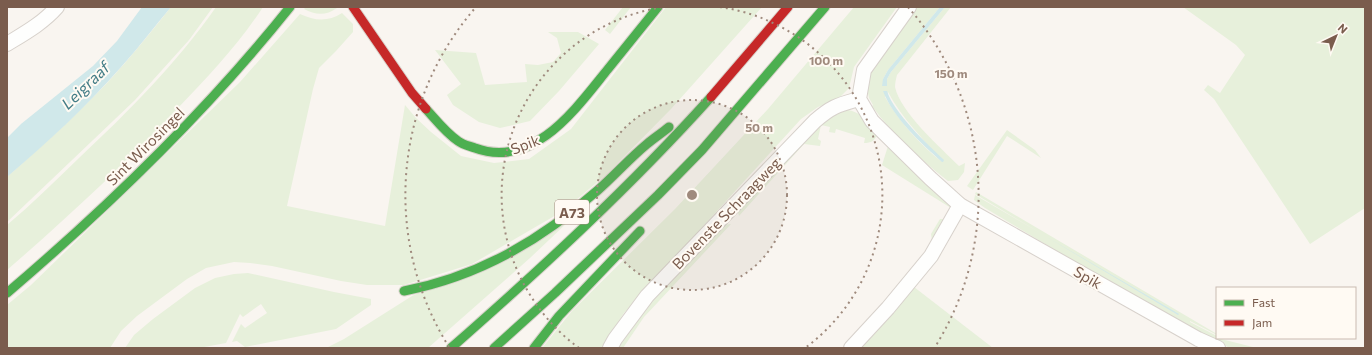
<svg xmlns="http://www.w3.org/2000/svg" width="1372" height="355" viewBox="0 0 1372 355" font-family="Commissioner,sans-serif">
	<rect width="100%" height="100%" fill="#f9f5f0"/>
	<!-- green -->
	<g fill="#e7f0db" fill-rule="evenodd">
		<path d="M171,7H213L189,40L135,100L7,222V177C42,146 76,116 108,82C130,58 151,32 171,7Z"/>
		<path d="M216,7H263C238,45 208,77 177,109C123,166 66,219 7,270V225C32,204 55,181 79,158C128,112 177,63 216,7Z"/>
		<path d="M306,7H336L337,8C326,16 315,15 304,9Z"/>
		<polygon points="623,7 631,7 610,34 605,30"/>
		<path d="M666,7H762L671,109L607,174L563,211L472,264L404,285H367L341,281L272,266L250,263L234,262L206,268L187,279L137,316L121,331L110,348H7V305L31,285L240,82L300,14C315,21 328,22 342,13L353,24V32L336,51L319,68L313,89L287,206L385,226L405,105L416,118L431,132L461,156L494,163L529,159L571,129Z"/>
		<polygon points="854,7 897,7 854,67 849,88 838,99 818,107 801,119 624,313 601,348 542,348 572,311 675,209 768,109"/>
		<path d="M917,7H940L888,70L883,79L887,86V79L891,72L945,7H951L897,75C896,79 895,83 895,87C900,112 941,148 959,166L965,163L964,172L958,180L948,181C920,159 893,135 872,106L873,105L869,98L867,89L870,73ZM888,92C902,119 924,139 942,162C920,145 899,121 885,97Z"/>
		<polygon points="1183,7 1365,7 1365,208 1310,244 1214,99 1204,90 1208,85 1220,93 1245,55 1236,45"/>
		<polygon points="548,32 578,32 599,44 559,91 530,121 500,128 479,122 453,105 447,95 461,84 435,50 476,53 485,85 527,82 525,64 538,65 553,62 561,53 557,38"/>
		<path d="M846,110C862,111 868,123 877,134C875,141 871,143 864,143L865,138L836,129L835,133L829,132L830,127L821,125L818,139L821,141L820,146L804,144L739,216L737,209L803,138L839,111Z"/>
		<polygon points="1007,130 1035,150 1041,158 1007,136 973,190 967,186"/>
		<polygon points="888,146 893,148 923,175 950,198 954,203 954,209 943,229 944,230 930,252 925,253 932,241 931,234 940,219 946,219 951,208 882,165"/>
		<polygon points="976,192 1217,334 1217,335 1190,321 1190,322 1217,336 1217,338 1257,348 1230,348 1204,336 1157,311 985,208 974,200 975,195 1042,234 975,194"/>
		<polygon points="569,221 530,258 428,348 326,348 344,339 412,296"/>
		<polygon points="731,224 644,317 623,348 616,348 652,301 722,225"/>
		<polygon points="248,273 334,292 371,299 371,305 336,329 245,347 237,341 232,342 241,324 245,328 267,313 261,304 243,317 240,314 226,343 199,348 125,348 134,335 153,319 195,288 215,278 234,274"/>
		<polygon points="914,287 993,348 855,348"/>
	</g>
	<!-- water -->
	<g fill="#d0e8ea">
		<path d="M142,7H171C155,26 139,47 122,66C87,106 48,142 7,177V138L21,124L93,66L117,41Z"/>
		<polygon points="940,7 945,7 891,72 887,79 887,86 882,86 883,79 888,70"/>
		<path d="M883,91H887C894,113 927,144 944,160L943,162H942C920,142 894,119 883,91Z"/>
		<polygon points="1045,236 1179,314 1178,315"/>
	</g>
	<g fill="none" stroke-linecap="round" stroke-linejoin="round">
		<!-- street casing -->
		<g stroke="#d7d1cb" stroke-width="16">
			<g id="street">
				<polyline points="909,7 864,70 859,99 872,121 930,178 960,205 1198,339 1218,348"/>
				<path d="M7,44C25,33 43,23 57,7"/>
				<path d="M610,348L615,339L647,296L815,121C832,106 838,105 859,99"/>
				<polyline points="851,348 888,308 931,256 960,205"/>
			</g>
		</g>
		<!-- fast casing -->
		<g stroke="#d9d2cb" stroke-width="11">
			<g id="fast">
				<path d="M426,109C436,120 446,133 458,141C463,145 470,146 475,148C534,170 577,107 608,69C625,48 641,28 658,7"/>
				<path d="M404,291C480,276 541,240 598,190C615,175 630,158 647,144C654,138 662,133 669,127"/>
				<path d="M7,293C109,206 206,112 290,7"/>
				<path d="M451,348C542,268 630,187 711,97"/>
				<polyline points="494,348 555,293 658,195 702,150 825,7"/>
				<polyline points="534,348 559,316 640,231"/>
			</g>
		</g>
		<!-- jam casing -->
		<g stroke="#d9d2cb" stroke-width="11">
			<g id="jam">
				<polyline points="353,7 412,93 426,109"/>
				<polyline points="711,97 788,7"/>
			</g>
		</g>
		<!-- street -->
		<use href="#street" stroke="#fefefd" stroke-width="14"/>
		<!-- fast -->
		<use href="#fast" stroke="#4caf50" stroke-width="9"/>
		<!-- jam -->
		<use href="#jam" stroke="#c62828" stroke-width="9"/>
	</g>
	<!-- distance rings -->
	<circle cx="692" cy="195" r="95" fill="#9f8a7d" fill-opacity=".12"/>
	<g fill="none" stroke="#9f8a7d" stroke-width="2" stroke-dasharray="2 4">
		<circle cx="692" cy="195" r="95"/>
		<path d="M579 348A190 190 0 0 1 664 7M720 7A190 190 0 0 1 805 348"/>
		<path d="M449 347A286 286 0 0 1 476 7M908 7A286 286 0 0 1 935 347"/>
	</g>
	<g text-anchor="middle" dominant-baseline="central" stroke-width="4" stroke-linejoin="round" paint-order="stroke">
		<!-- shield labels -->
		<rect fill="#fffaf3" stroke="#a28b7f" stroke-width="1" x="555" y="200" width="34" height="24" rx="3"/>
		<g font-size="14" font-weight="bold" fill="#7a5c4d">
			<text x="572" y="212">A73</text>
		</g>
		<!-- street labels -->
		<g font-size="15" fill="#7a5c4d" stroke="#fffaf3">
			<text transform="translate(525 144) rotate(-21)">Spik</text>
			<text transform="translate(145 146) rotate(-45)">Sint Wirosingel</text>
			<text transform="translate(726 213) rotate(-46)">Bovenste Schraagweg</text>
			<text transform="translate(1088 277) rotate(30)">Spik</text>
		</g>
		<!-- water labels -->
		<g font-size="16" font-style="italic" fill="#437c86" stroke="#fffaf3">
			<text transform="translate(85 85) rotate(-44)">Leigraaf</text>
		</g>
	</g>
	<circle cx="692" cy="195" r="6" fill="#9f8a7d" stroke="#fffaf3" stroke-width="2"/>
	<g font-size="12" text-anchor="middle" font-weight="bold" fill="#9f8a7d" stroke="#fffaf3" stroke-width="4" stroke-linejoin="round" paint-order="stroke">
		<text x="826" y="65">100 m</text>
		<text x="951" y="78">150 m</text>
		<text x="759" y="132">50 m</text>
	</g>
	<!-- border -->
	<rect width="1372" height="355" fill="none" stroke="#7a5c4d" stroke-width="16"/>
	<!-- legend -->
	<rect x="1216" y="287" width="140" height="52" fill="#fffaf3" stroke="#cabbb1"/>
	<rect x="1224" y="300" width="20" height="6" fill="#4caf50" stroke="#cabbb1"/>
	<text x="1252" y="307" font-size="12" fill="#7a5c4d">Fast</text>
	<rect x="1224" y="320" width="20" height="6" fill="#c62828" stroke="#cabbb1"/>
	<text x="1252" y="327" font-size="12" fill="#7a5c4d">Jam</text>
	<!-- north arrow -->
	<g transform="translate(1336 36) rotate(43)" stroke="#fffaf3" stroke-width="3" paint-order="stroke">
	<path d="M0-3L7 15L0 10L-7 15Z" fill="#7a5c4d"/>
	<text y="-6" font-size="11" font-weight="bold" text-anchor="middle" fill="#7a5c4d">N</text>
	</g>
</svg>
